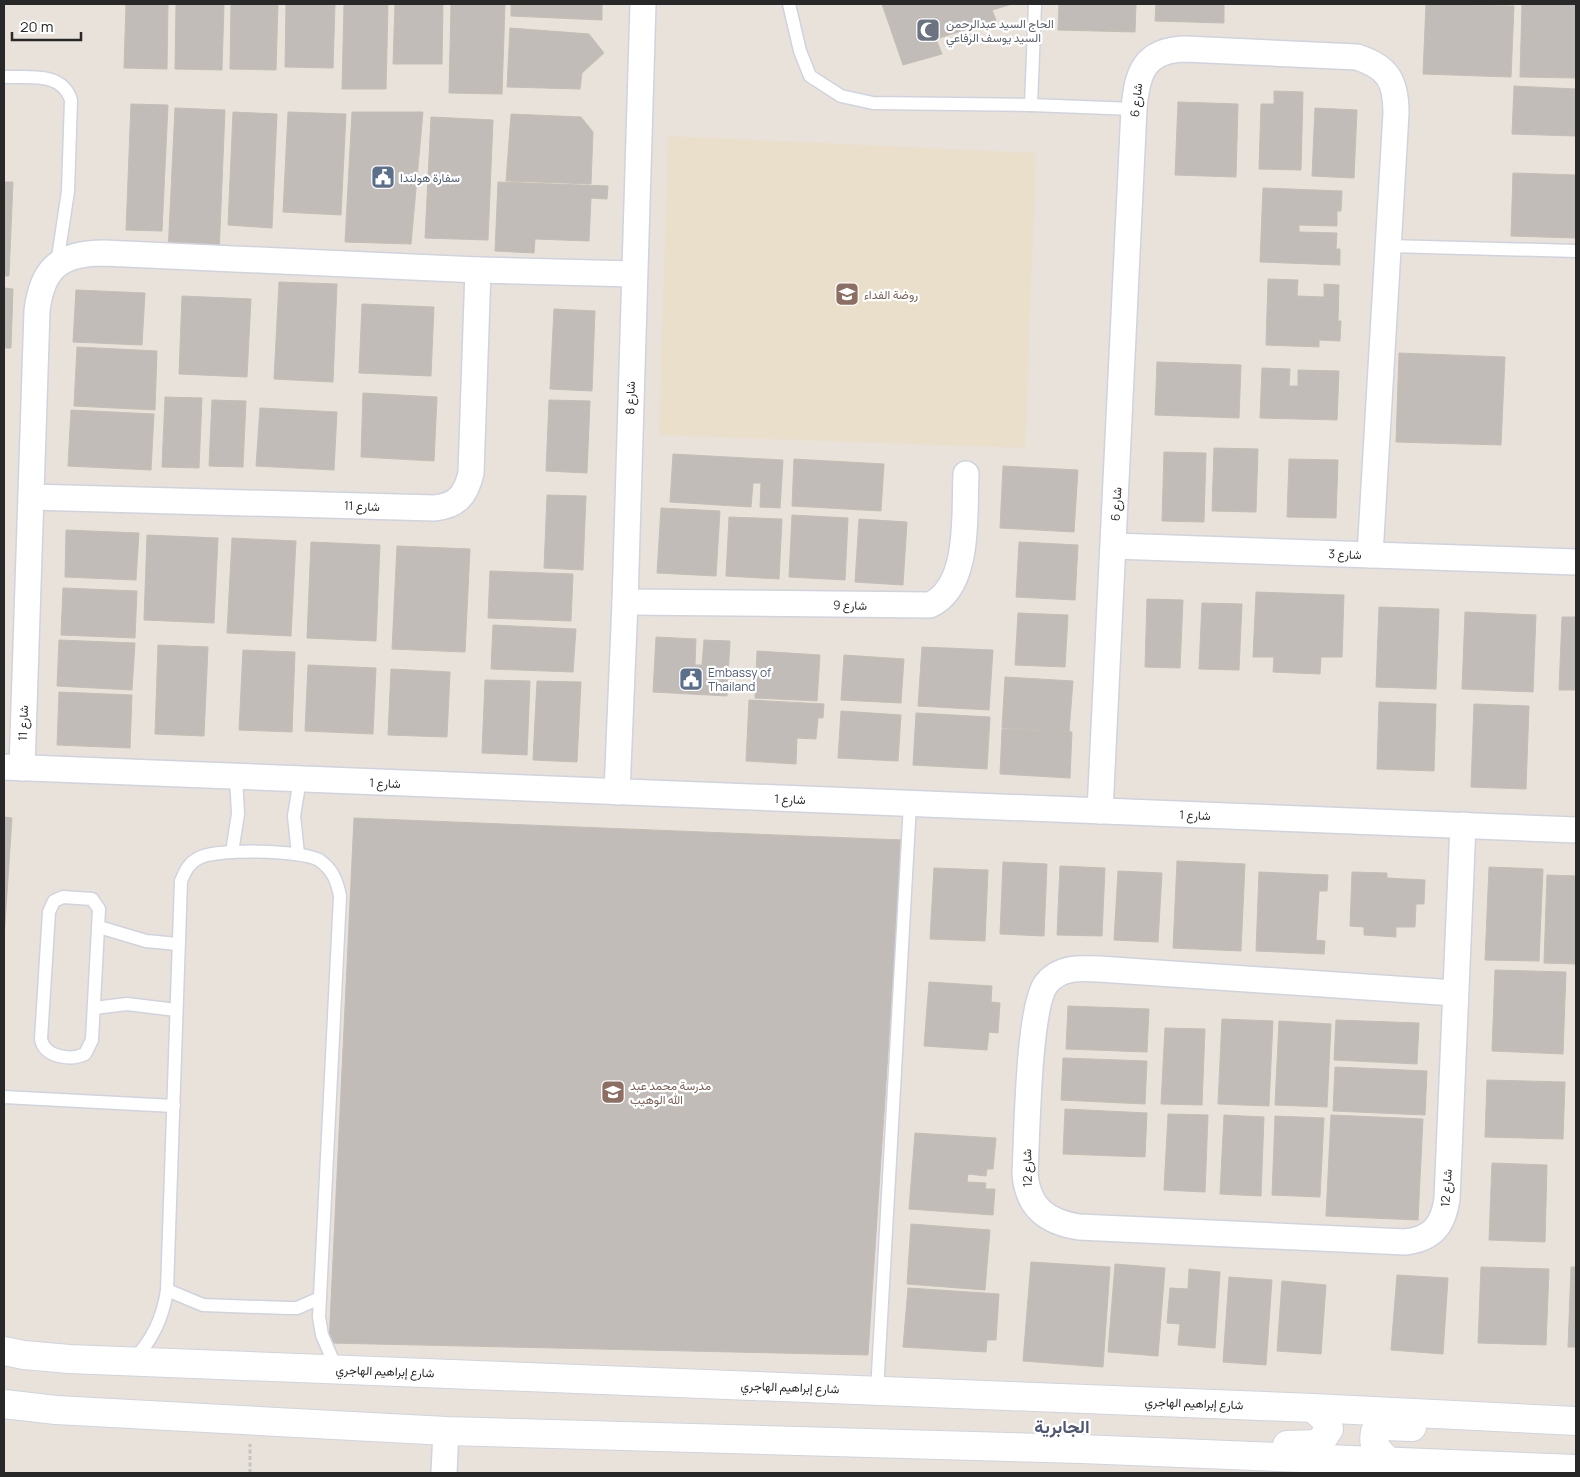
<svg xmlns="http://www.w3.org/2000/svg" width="1580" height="1477" viewBox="0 0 1580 1477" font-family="Manrope,Vazirmatn,sans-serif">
	<rect width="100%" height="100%" fill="#e9e2da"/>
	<!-- education -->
	<polygon fill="#e9dfcb" points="668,136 1036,153 1025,448 659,435"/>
	<!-- building -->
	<g fill="#c1bcb7" stroke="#c4beb5">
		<polygon points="126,4 168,4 167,69 124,68"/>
		<polygon points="176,4 224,4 222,70 175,69"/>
		<polygon points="231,4 278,4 276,70 230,69"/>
		<polygon points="286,4 335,4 333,68 285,67"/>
		<polygon points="344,4 388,4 386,89 342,89"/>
		<polygon points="395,4 443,4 442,64 393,64"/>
		<polygon points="451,4 505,4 502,94 449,93"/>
		<polygon points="511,4 602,4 602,20 511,16"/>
		<polygon points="882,4 1012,4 992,10 996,20 936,39 942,54 903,65"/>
		<polygon points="1059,4 1136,4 1135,32 1058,30"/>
		<polygon points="1156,4 1224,4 1224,23 1155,21"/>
		<polygon points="1426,4 1514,6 1511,77 1423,74"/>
		<polygon points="1522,4 1576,4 1576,78 1520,77"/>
		<polygon points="510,28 589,34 604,53 582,73 580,89 507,87"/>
		<polygon points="1514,86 1576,89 1576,136 1512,134"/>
		<polygon points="1274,91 1303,92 1301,170 1259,169 1261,104 1274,104"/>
		<polygon points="1178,102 1238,104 1236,177 1175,175"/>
		<polygon points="131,104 168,105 162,231 126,230"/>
		<polygon points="175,108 225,110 219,255 168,253"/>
		<polygon points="1315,108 1357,110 1354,178 1312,176"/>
		<polygon points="233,112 277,114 272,228 228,225"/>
		<polygon points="288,112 346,114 341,215 283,212"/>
		<polygon points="352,112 423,112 411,244 345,242"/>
		<polygon points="511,114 581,117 593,132 591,184 506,181"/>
		<polygon points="431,117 493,120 488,240 425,238"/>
		<polygon points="1513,173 1576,175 1576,238 1511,236"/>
		<polygon points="4,182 13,182 9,276 4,276"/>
		<polygon points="498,182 608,186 607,199 591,198 589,241 535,239 534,253 495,251"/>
		<polygon points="1263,188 1342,191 1341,211 1337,211 1337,226 1299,225 1299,232 1337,233 1336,249 1340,249 1340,265 1260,262"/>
		<polygon points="1268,279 1298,280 1297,296 1324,297 1324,284 1339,285 1338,321 1341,321 1340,341 1319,340 1319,347 1266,345"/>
		<polygon points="279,282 337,284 333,382 274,379"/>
		<polygon points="4,288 13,289 11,348 4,348"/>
		<polygon points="76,290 145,293 142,345 73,342"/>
		<polygon points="182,296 251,299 247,377 179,374"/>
		<polygon points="362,304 434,307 431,376 359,373"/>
		<polygon points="554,309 595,311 592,391 550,389"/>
		<polygon points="77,347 157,351 155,410 74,406"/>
		<polygon points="1399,353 1505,357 1501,445 1396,442"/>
		<polygon points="1157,362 1241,365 1239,418 1155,415"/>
		<polygon points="1262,368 1290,369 1289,386 1298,386 1298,370 1339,371 1337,420 1260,418"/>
		<polygon points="363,393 437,397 434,461 361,457"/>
		<polygon points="165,397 202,398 199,468 162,467"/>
		<polygon points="212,400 246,401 243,467 209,466"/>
		<polygon points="549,400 590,401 587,473 546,471"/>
		<polygon points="260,408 337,412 334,470 256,466"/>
		<polygon points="71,410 154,414 151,470 68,466"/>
		<polygon points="1214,448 1258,449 1256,512 1212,511"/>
		<polygon points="1164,452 1206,453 1204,522 1162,521"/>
		<polygon points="673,454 783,460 780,508 760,507 761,483 753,483 751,507 670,502"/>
		<polygon points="794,459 884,464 881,511 792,506"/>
		<polygon points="1289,459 1338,460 1336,518 1287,517"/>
		<polygon points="1003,466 1078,470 1074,532 1000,528"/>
		<polygon points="547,495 586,496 583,570 544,568"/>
		<polygon points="661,508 720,511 716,576 657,573"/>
		<polygon points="792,515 848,518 845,580 789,577"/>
		<polygon points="729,517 782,519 779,579 726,576"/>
		<polygon points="859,519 907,522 903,585 855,582"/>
		<polygon points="66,530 139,533 136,580 65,577"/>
		<polygon points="147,535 218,538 214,623 144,620"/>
		<polygon points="232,538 296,541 291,636 227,633"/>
		<polygon points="311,542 380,545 376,641 307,638"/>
		<polygon points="1019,542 1078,545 1075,600 1016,597"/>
		<polygon points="397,546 470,549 465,652 392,649"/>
		<polygon points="490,571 573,574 571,621 488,618"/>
		<polygon points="63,588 137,591 135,638 61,635"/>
		<polygon points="1256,592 1344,595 1342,657 1321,657 1320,674 1273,672 1274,657 1253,657"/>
		<polygon points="1147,599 1183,600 1180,668 1145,667"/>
		<polygon points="1202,603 1242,604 1239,670 1199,669"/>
		<polygon points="1379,607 1439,609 1436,689 1376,687"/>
		<polygon points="1465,612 1536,615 1533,692 1462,689"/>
		<polygon points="1018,613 1068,615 1065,667 1015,665"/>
		<polygon points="1562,617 1576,617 1576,690 1559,690"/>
		<polygon points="493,625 576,629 573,672 491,669"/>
		<polygon points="656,637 696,639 695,665 702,665 704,640 730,641 727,696 653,692"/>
		<polygon points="59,640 135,643 132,690 57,686"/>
		<polygon points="158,645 208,647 204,736 155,734"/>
		<polygon points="922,647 993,650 989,710 918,706"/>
		<polygon points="243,650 295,652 292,732 239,730"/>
		<polygon points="757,651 820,655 817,701 755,698"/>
		<polygon points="844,655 904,659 901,703 841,700"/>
		<polygon points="308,665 376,668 373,734 305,731"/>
		<polygon points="391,669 450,672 447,737 388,735"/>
		<polygon points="1005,677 1073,681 1069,732 1002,728"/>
		<polygon points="485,680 530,681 527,755 482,753"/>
		<polygon points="537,681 581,682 577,762 533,760"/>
		<polygon points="59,692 132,695 130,748 57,745"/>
		<polygon points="749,700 824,704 823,718 818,718 816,739 797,738 796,764 746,761"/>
		<polygon points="1379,702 1436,704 1434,771 1377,769"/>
		<polygon points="1474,704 1529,706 1526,789 1471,787"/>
		<polygon points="841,711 901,715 898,761 838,758"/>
		<polygon points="916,713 990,717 987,769 913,765"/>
		<polygon points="1002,729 1072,732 1070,778 1000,774"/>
		<polygon points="4,817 12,818 4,938"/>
		<polygon points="354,818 902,840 868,1355 329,1343"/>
		<polygon points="1177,861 1245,864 1241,951 1173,948"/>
		<polygon points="1003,862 1047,864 1044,936 1000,934"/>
		<polygon points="1060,866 1105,868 1102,936 1057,935"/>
		<polygon points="1489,867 1543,869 1539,961 1485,960"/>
		<polygon points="934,868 988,870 985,941 930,939"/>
		<polygon points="1118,871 1162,873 1158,942 1114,940"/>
		<polygon points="1259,872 1328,875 1327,891 1319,891 1316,940 1325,941 1324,954 1256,951"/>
		<polygon points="1352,872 1387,873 1387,878 1425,880 1424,904 1416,904 1415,927 1396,927 1396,937 1364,935 1364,927 1350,926"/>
		<polygon points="1547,875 1576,876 1576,964 1544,963"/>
		<polygon points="1495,970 1566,972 1563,1054 1492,1051"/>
		<polygon points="929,982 992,986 991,1002 1000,1003 998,1033 989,1032 987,1050 924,1046"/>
		<polygon points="1068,1006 1149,1009 1147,1052 1066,1049"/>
		<polygon points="1222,1019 1273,1021 1269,1106 1218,1104"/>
		<polygon points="1336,1020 1419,1023 1417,1064 1334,1060"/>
		<polygon points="1279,1021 1331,1024 1327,1107 1275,1105"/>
		<polygon points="1165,1028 1205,1029 1202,1105 1161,1104"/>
		<polygon points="1063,1058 1147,1061 1145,1104 1061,1100"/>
		<polygon points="1335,1067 1427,1071 1425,1115 1333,1111"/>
		<polygon points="1487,1080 1565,1082 1563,1139 1485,1137"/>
		<polygon points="1065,1109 1147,1113 1145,1157 1063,1154"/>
		<polygon points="1168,1114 1208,1115 1205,1192 1164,1190"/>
		<polygon points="1224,1115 1264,1117 1261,1196 1220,1194"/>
		<polygon points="1331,1115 1423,1119 1418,1220 1326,1216"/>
		<polygon points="1275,1116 1324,1118 1320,1197 1272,1195"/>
		<polygon points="915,1133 996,1138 993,1169 987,1169 986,1176 968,1174 967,1182 986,1183 985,1189 995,1189 993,1215 909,1209"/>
		<polygon points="1492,1163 1547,1165 1545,1242 1489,1240"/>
		<polygon points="911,1224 990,1230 985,1290 907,1284"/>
		<polygon points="1031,1262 1110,1267 1103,1367 1023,1361"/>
		<polygon points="1115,1264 1165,1268 1158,1356 1108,1352"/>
		<polygon points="1481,1267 1549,1269 1546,1345 1478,1343"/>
		<polygon points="1571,1267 1576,1267 1576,1347 1568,1347"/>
		<polygon points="1189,1269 1220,1272 1215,1348 1178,1345 1180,1324 1167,1323 1170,1288 1188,1289"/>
		<polygon points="1397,1275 1448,1278 1443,1354 1391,1350"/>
		<polygon points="1229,1277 1272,1280 1266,1365 1223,1362"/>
		<polygon points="1282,1281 1326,1285 1321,1354 1277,1351"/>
		<polygon points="908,1288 999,1294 996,1340 987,1340 986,1352 903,1347"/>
	</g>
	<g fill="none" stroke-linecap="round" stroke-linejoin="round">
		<!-- lane casing -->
		<g stroke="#d0d3df" stroke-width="15">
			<g id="lane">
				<polyline points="789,4 800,51 810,76 841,96 873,103 1031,105 1134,109"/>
				<path d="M4,77C28,78 62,71 71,100L68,191L57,264"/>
				<polyline points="1031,105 1035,4"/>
				<polyline points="1388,246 1576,251"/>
				<polyline points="232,852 238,814 236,777"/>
				<polyline points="298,854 294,816 300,779"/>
				<path d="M63,897L92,899L99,909L92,1040L85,1054C70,1061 44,1057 41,1039L49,912L54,901Z"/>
				<polyline points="99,927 146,941 178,944"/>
				<polyline points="94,1008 127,1004 176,1010"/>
				<polyline points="4,1097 174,1106"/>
				<polyline points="167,1290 203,1305 287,1308 297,1308 320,1298"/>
				<path d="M133,1360C153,1340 163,1318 167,1290L181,881C185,872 188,864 197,859C213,848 302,850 319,860C332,869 337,880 340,896L319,1317L322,1335L337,1370"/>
				<polyline points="877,1391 910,804"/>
			</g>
		</g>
		<!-- street casing -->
		<g stroke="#d0d3df" stroke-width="28">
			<g id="street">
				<path d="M31,497L434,508C457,506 466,495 471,473L478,270"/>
				<polyline points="1114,546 1576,562"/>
				<path d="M625,602L930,605C971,586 964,513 966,474"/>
				<polyline points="4,767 1576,830"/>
				<path d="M22,768L37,311C42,268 60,253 104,253L478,270L633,274"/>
				<polyline points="617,792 625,602 643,4"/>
				<path d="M1100,811L1134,109C1137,73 1144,50 1185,49L1357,57C1388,67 1396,81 1396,113L1370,555"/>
				<path d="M1455,993L1099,969C1080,968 1059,967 1046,984C1028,1009 1027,1138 1025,1174C1028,1208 1047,1222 1079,1227L1405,1242C1432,1239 1443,1226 1447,1199L1463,825"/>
				<polyline points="444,1473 446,1431"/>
			</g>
		</g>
		<!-- secondary casing -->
		<g stroke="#d0d3df" stroke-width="30">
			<g id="secondary">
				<polyline points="4,1351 24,1355 69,1359 1313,1408 1576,1421"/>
				<polyline points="4,1404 56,1410 446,1431 1081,1449 1576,1469"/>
				<polyline points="1287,1445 1319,1444 1329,1429 1326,1420 1313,1408"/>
				<path d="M1388,1461C1378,1451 1372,1447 1375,1432L1384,1426L1412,1427"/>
			</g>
		</g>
		<!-- path -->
		<polyline stroke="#c3c3c3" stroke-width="3" stroke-dasharray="4 2.5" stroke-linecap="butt" points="250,1473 250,1444"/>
		<!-- lane -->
		<use href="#lane" stroke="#fff" stroke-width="12"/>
		<!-- street -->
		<use href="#street" stroke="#fff" stroke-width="25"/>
		<!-- secondary -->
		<use href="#secondary" stroke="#fff" stroke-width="28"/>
	</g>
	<!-- icons -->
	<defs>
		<g id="mosque-square" transform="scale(1.25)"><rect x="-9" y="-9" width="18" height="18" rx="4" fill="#6b7280" stroke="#fff"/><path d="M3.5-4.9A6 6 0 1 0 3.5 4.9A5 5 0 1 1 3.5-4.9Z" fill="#fff"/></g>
		<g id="civic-square" transform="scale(1.25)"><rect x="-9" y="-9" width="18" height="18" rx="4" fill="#5c6f8a" stroke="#fff"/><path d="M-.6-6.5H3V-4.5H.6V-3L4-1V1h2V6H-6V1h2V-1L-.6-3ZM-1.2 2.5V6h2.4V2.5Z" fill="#fff"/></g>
		<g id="school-square" transform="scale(1.25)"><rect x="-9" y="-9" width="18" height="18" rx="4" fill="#8d6e63" stroke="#fff"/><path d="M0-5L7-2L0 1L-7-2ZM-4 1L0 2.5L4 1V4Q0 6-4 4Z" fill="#fff"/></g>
	</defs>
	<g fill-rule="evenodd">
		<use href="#mosque-square" x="928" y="30"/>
		<use href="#civic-square" x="383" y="177"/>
		<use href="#school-square" x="847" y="294"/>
		<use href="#civic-square" x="691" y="679"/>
		<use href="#school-square" x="613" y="1092"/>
	</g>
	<g text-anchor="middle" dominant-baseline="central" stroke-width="4.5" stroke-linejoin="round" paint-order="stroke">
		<!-- worship labels -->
		<g font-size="12" fill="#5b616d" stroke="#fff" text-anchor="start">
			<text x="946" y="23">الحاج السيد عبدالرحمن<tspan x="946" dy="14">السيد يوسف الرفاعي</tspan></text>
		</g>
		<!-- street labels -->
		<g font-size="12" fill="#282828" stroke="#fff">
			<text transform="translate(1136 100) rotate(-84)">شارع 6</text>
			<text transform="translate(630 398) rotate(-89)">شارع 8</text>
			<text transform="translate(1116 504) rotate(-87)">شارع 6</text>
			<text transform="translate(362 506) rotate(2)">شارع 11</text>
			<text transform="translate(1345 554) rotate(2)">شارع 3</text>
			<text transform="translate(850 605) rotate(1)">شارع 9</text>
			<text transform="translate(23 723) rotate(-88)">شارع 11</text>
			<text transform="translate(385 783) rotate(2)">شارع 1</text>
			<text transform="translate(790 799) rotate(2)">شارع 1</text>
			<text transform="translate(1195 815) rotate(2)">شارع 1</text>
			<text transform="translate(1027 1168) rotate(-91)">شارع 12</text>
			<text transform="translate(1446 1188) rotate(-86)">شارع 12</text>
			<text transform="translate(385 1371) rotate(2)">شارع إبراهيم الهاجري</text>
			<text transform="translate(790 1387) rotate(2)">شارع إبراهيم الهاجري</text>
			<text transform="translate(1194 1403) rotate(2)">شارع إبراهيم الهاجري</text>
		</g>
		<!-- service labels -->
		<g font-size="12" fill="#4e5e75" stroke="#fff" text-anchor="start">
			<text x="400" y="177">سفارة هولندا</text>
			<text x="708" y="672">Embassy of<tspan x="708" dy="14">Thailand</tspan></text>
		</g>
		<!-- education labels -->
		<g font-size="12" fill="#785e54" stroke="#fff" text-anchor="start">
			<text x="864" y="294">روضة الفداء</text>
			<text x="630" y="1085">مدرسة محمد عبد<tspan x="630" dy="14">الله الوهيب</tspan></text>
		</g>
		<!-- district labels -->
		<g font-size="18" font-weight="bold" fill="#4d5573" stroke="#fff">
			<text x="1062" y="1426">الجابرية</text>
		</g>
	</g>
	<!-- border -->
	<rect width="1580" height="1477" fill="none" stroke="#282828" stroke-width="10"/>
	<!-- scale -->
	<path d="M12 32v8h69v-8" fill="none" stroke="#282828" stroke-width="2.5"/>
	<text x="20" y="32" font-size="15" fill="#282828" stroke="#ffffff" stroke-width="4" paint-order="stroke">20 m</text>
</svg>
